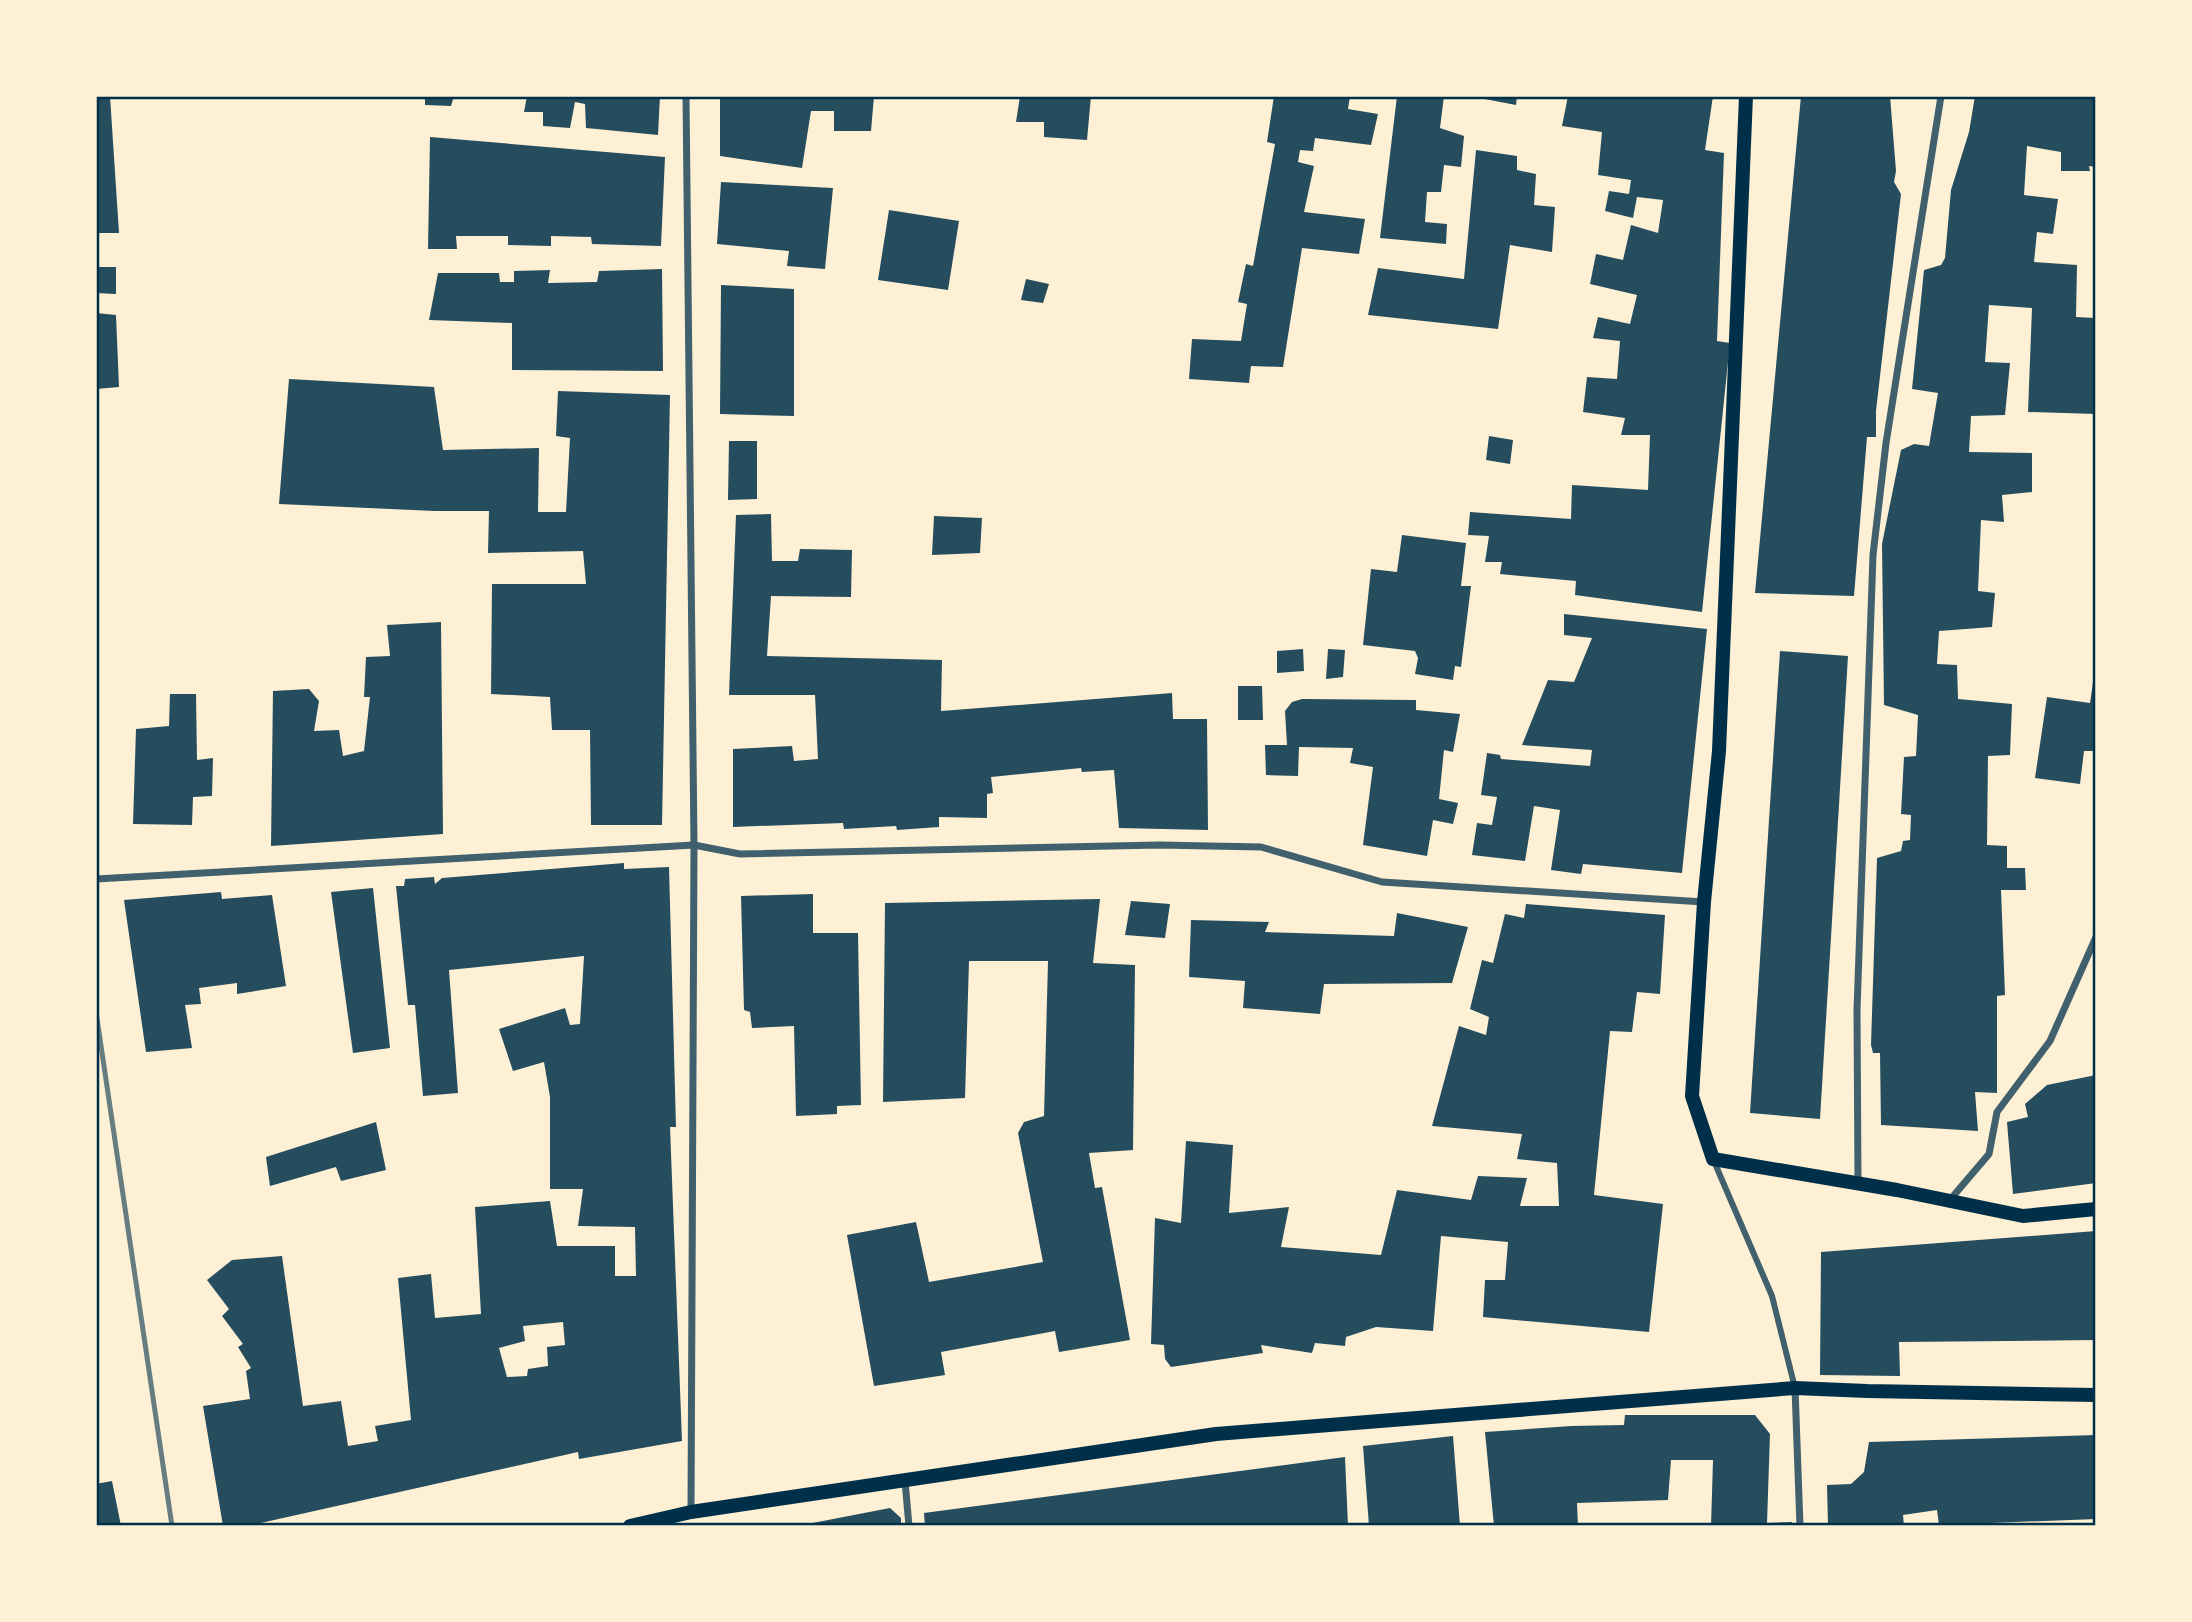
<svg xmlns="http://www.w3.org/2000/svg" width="2192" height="1622" viewBox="0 0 2192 1622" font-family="Rubik,sans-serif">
	<rect width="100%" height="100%" fill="#fdf0d5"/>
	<!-- building -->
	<g fill="#264d5e" fill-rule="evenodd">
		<polygon points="96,96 110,96 119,233 96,233"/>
		<polygon points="425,96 454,96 451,106 425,105"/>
		<polygon points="527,96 660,96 658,135 586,128 585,104 575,102 570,128 543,126 543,112 524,112"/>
		<polygon points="720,96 874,96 871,131 834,131 834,111 811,111 802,168 720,156"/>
		<polygon points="1020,96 1091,96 1087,140 1044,137 1044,122 1016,122"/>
		<polygon points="1274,96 1350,96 1348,109 1378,114 1371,145 1315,138 1313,151 1300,150 1298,162 1314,166 1304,212 1365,219 1359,254 1302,248 1283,367 1251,366 1249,383 1189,379 1192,339 1241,341 1247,304 1238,302 1246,264 1253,266 1275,144 1267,142"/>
		<polygon points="1397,96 1444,96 1440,128 1464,136 1461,167 1444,165 1441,192 1427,192 1425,222 1447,224 1446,244 1380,238"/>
		<polygon points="1469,96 1517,96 1516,105"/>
		<polygon points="1568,96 1713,96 1705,150 1724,153 1717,341 1730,343 1702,612 1575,595 1576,581 1500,574 1502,562 1485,562 1489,536 1468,535 1470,512 1571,519 1572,485 1648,490 1650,435 1621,435 1625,418 1583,412 1587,377 1617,379 1620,341 1593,338 1598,317 1630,324 1637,295 1590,284 1596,254 1623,260 1631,225 1658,233 1663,200 1637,197 1633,218 1605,211 1609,191 1629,194 1631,180 1598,175 1602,132 1562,126"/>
		<polygon points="1801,96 1890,96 1896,171 1894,182 1901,194 1876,411 1876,437 1867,437 1854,596 1755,593"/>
		<polygon points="1975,96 2076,96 2096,98 2096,167 2089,166 2090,171 2061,171 2061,152 2027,146 2024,195 2058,199 2053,234 2037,232 2034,262 2077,265 2076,317 2096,318 2096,414 2028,412 2032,308 1989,305 1985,362 2010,363 2005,415 1971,416 1969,452 2032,453 2032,492 2002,495 2004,522 1981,520 1978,591 1995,593 1992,627 1939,631 1937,664 1957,665 1958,699 2012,704 2010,755 1988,756 1987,845 2007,846 2007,868 2025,868 2026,890 2001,890 2005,995 1997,996 1997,1093 1975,1092 1978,1131 1881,1125 1880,1053 1873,1053 1871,1045 1877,858 1901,851 1903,841 1910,840 1911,815 1901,814 1904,757 1916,756 1918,715 1884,705 1882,544 1901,450 1914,444 1929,446 1938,393 1912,389 1924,270 1941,265 1945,258 1951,190 1969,132"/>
		<polygon points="430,137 665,157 661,246 592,244 591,237 551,236 551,246 508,245 508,236 456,236 457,249 428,249"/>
		<polygon points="1476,150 1517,156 1517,170 1536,174 1534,205 1555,207 1552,252 1510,245 1498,329 1368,315 1378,268 1464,279"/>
		<polygon points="721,182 833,188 825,269 787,266 789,251 717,244"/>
		<polygon points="889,210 959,221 948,290 878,280"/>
		<polygon points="96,267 116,267 116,294 96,293"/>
		<polygon points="662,269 663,371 512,370 512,323 429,320 438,273 499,273 500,282 514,282 514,271 550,270 548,283 597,282 599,271"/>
		<polygon points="1026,279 1049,284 1043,303 1021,300"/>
		<polygon points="721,285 794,289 794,416 720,414"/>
		<polygon points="96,313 116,315 119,387 96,389"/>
		<polygon points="289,379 434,387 443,450 539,448 538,512 566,512 570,438 556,436 558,391 670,395 662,825 591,825 590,730 552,730 550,697 491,694 492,584 586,584 583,551 488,553 489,511 435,511 279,504"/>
		<polygon points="1489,436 1513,440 1510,464 1486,460"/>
		<polygon points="729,441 757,441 757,499 728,500"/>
		<polygon points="771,514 772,561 798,561 800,549 852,550 851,597 771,596 767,656 942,660 941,711 1172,693 1173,719 1207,719 1208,830 1119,828 1114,770 1082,772 1081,768 991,777 993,793 987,794 987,818 939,817 939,827 897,830 896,826 844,829 843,823 733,827 733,749 792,746 794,761 818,759 815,695 729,695 736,515"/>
		<polygon points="934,516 982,518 980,553 932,555"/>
		<polygon points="1402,535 1466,543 1461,586 1471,586 1461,667 1455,666 1453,680 1415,674 1418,658 1415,651 1363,645 1371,569 1397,572"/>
		<polygon points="1564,614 1707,629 1682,873 1583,864 1581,874 1551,870 1560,810 1534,806 1525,861 1472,855 1477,823 1492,825 1497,797 1481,795 1487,753 1500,755 1501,759 1590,766 1592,750 1522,745 1548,680 1574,682 1592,638 1564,635"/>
		<polygon points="441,622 443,834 271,846 273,691 309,689 319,701 314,731 339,730 343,756 364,751 370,697 364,697 366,657 390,656 387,625"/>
		<polygon points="1303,649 1304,671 1277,673 1277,651"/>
		<polygon points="1328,649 1345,650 1343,677 1326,679"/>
		<polygon points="1780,651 1848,656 1820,1119 1750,1113"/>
		<polygon points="2094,675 2096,745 2094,744 2094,751 2084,751 2080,784 2035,778 2047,697 2090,703"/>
		<polygon points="1238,686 1262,686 1263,720 1238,720"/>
		<polygon points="170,694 196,694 197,760 213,758 212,796 193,797 192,825 133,824 136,729 169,726"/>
		<polygon points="1302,699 1416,700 1416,710 1460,714 1453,752 1444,750 1439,799 1458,803 1453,824 1433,820 1427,856 1363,845 1373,767 1350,763 1353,748 1299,747 1298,776 1266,775 1265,745 1287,745 1285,711 1292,702"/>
		<path d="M624,863V869L669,867L676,1127H670L682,1441L579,1459L578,1452L247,1526H223L203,1406L250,1399L246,1371L251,1368L238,1347L243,1344L222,1316L229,1309L207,1280L232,1260L282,1256L303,1406L341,1401L348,1446L378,1441L375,1426L411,1420L398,1278L431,1274L435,1318L481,1314L475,1207L550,1201L557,1246H615V1276H636L635,1227L578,1226L583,1189H550V1097L544,1062L513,1071L499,1029L565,1008L570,1025L580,1024L584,956L449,970L458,1093L423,1096L415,1005H408L396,886H404L405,879L434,877L435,884L442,878ZM563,1322L565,1345L547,1347L548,1366L528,1369L527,1376L507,1377L499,1348L525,1341L523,1326Z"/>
		<polygon points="373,888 390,1048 353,1053 331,892"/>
		<polygon points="221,892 222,899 272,895 286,986 237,994 237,983 199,988 201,1004 185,1005 192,1048 146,1052 124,900"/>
		<polygon points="813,894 813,933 858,933 861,1105 837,1106 837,1114 796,1116 794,1026 752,1028 750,1012 744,1010 741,896"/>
		<polygon points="1100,899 1093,963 1135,965 1133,1150 1089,1153 1095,1188 1102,1187 1130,1340 1059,1352 1055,1331 941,1352 945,1375 874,1386 847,1235 916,1222 929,1282 1043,1262 1018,1133 1024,1122 1044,1116 1048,961 969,961 965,1098 883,1102 885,903"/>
		<polygon points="1131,901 1170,904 1165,938 1125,935"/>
		<polygon points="1526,904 1665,915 1660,994 1637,992 1632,1032 1610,1031 1594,1195 1663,1204 1649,1332 1483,1317 1485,1280 1505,1280 1508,1242 1441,1236 1433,1331 1376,1327 1346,1337 1345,1346 1315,1343 1312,1353 1261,1345 1263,1353 1171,1367 1165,1359 1164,1345 1151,1344 1155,1218 1181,1223 1186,1141 1233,1145 1229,1213 1289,1207 1281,1247 1381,1255 1397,1190 1471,1200 1478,1176 1527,1178 1520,1206 1559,1206 1557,1163 1517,1159 1522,1134 1432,1126 1459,1026 1486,1035 1489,1017 1470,1009 1482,960 1493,963 1505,914 1524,918"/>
		<polygon points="1397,913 1468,927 1452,983 1324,984 1320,1014 1243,1008 1245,981 1189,977 1191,920 1269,922 1265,932 1394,936"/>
		<polygon points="2096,1075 2096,1183 2013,1194 2007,1122 2028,1117 2025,1104 2047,1085"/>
		<polygon points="376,1122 386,1170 341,1181 336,1167 270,1186 266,1157"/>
		<polygon points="2096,1231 2096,1340 1899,1342 1900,1376 1820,1375 1821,1252"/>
		<polygon points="1625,1415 1755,1415 1770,1434 1767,1523 1792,1522 1792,1526 1711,1526 1713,1460 1671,1460 1668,1500 1577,1503 1578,1526 1494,1526 1485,1432 1571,1426 1624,1425"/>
		<polygon points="2096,1435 2096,1519 1939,1525 1937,1510 1903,1515 1904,1526 1828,1526 1827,1485 1851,1484 1864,1472 1869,1442"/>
		<polygon points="1453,1436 1460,1526 1369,1526 1363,1446"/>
		<polygon points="1345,1457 1348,1526 925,1526 924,1513"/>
		<polygon points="112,1481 121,1526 96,1526 96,1484"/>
		<polygon points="890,1508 901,1518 901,1526 797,1526"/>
	</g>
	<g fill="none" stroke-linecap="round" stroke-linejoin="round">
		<!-- pedestrian -->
		<polyline stroke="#3f606c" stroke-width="6" points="1713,1159 1772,1296 1795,1388"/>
		<!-- minor -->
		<g stroke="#3f606c" stroke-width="7">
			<polyline points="686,96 694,845 691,1512"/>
			<polyline points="96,879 694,845 740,854 1159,845 1261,847 1382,882 1704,902"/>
			<polyline points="1858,1183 1857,1010 1873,555 1886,443 1941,96"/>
			<polyline points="1949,1201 1989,1154 1997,1112 2050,1041 2096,937"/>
			<polyline points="1795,1388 1800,1526"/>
			<polyline points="905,1481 909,1526"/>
		</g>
		<!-- secondary -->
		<g stroke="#003049" stroke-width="14">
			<polyline points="1746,96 1719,751 1704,902 1692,1096 1713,1159 1897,1190 2023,1216 2096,1209"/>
			<polyline points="630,1526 691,1512 1216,1434 1795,1388 1867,1391 2096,1395"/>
		</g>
		<!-- rail -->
		<polyline stroke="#657d81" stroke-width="5" points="96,1012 172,1526"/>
	</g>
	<!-- border -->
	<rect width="2192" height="1622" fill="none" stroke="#fdf0d5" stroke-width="196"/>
	<rect x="98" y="98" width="1996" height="1426" fill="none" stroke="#003049" stroke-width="2.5"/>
</svg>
